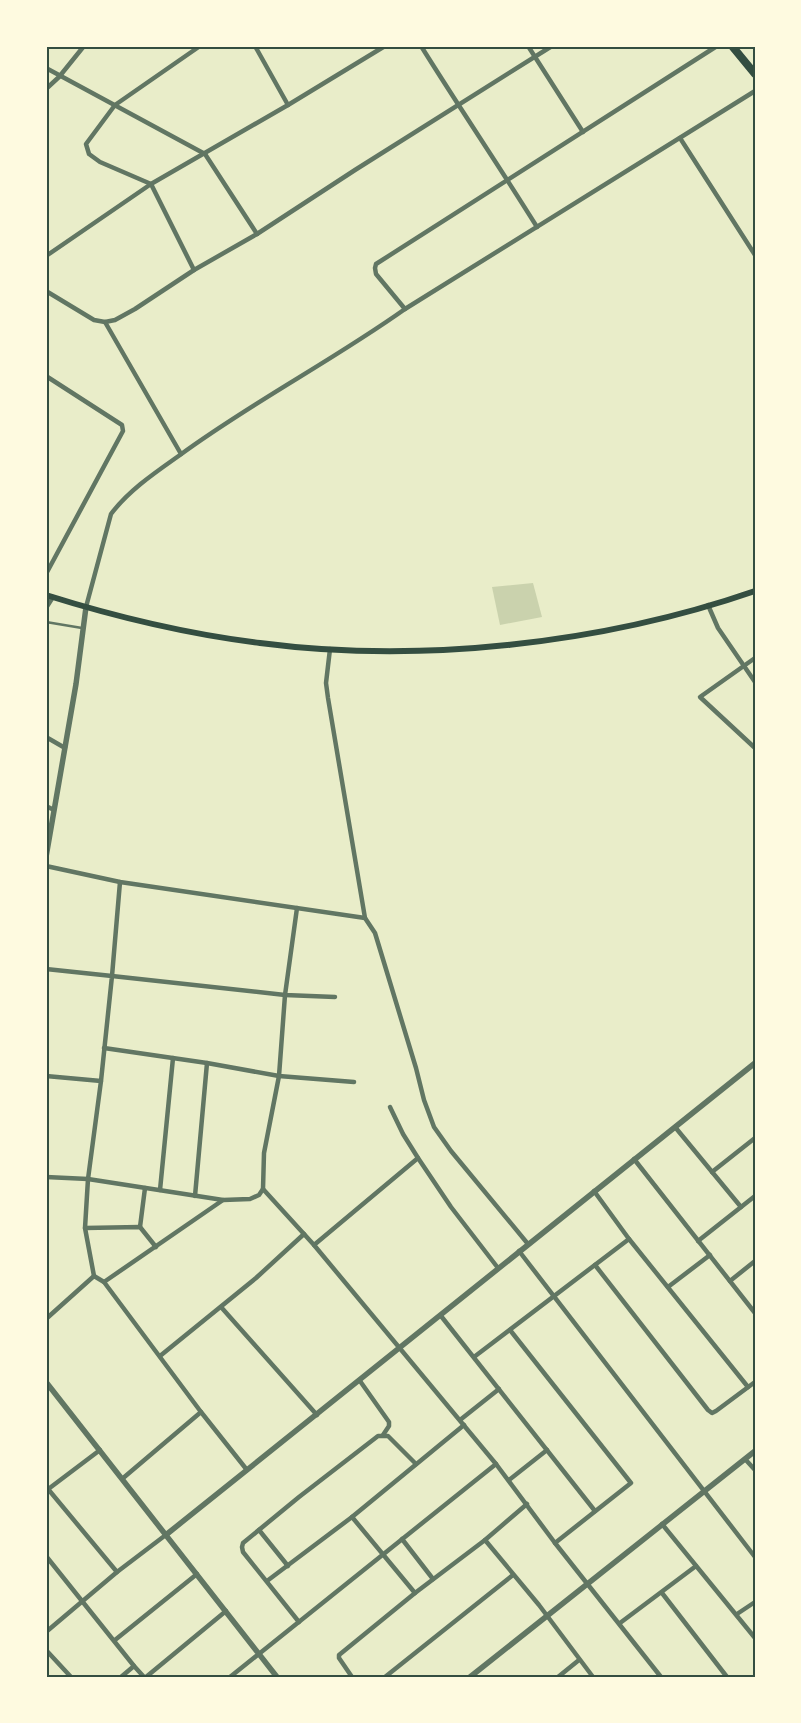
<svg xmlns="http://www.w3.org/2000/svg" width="801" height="1723" viewBox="0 0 801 1723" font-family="'PT Sans',sans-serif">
	<rect width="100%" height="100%" fill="#e9edc9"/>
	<!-- green -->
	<polygon fill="#cad2ad" points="533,583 542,617 500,625 492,587"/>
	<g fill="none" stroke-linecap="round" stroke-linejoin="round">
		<!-- service -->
		<polyline stroke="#617663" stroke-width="2.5" points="46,622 82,628"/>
		<!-- minor -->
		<g stroke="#617663" stroke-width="4.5">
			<polyline points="255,46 288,105"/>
			<path d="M421,46C459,107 499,166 537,227"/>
			<polyline points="528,46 583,132"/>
			<polyline points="46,68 205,154 257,234"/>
			<polyline points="46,89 59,77 84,46"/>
			<polyline points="680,138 755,255"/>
			<polyline points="46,256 151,184 288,105 385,46"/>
			<polyline points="194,270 151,184 100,162 89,154 86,144 115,105 200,46"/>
			<polyline points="46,291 94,320 105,322 115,320 135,309 194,270 257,234 355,170 552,46"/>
			<polyline points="405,309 376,274 375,268 376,264 717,46"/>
			<polyline points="105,322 181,454"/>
			<polyline points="46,376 122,425 123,431 46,574"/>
			<polyline points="708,605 718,628 755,682"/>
			<path d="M86,607L111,514C129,490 156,472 180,455C252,402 332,361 405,309L755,91"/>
			<polyline points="46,608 53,597"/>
			<polyline points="330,649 326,683 328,698 365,918 375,933 382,956 416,1068 424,1100 434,1127 451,1151 528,1244"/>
			<polyline points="755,658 700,697 755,748"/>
			<polyline points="46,737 65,748"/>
			<polyline points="46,806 54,810"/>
			<polyline points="46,866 120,882 365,918"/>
			<polyline points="120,882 112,976 285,995 335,997"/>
			<polyline points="46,969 112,976 101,1081 88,1179 85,1228 94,1276"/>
			<polyline points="104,1048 207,1063 279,1076 354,1082"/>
			<polyline points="46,1076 101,1081"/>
			<polyline points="390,1107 403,1134 418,1158 451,1207 498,1268"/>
			<polyline points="675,1127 741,1207"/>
			<polyline points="634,1159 755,1313"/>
			<polyline points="712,1172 755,1138"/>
			<polyline points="46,1177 88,1179 223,1200"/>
			<polyline points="263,1189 264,1153 279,1076 285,995 297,908"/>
			<polyline points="160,1190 173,1058"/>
			<polyline points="594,1191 629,1239 748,1387"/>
			<polyline points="195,1196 207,1063"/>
			<polyline points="140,1227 145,1188"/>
			<polyline points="85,1228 140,1227 156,1247"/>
			<polyline points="698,1241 755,1196"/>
			<polyline points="314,1245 418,1158"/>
			<polyline points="519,1251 755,1557"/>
			<polyline points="595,1265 708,1410 712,1413 716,1411 755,1382"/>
			<polyline points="730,1281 755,1261"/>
			<polyline points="104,1282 223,1200 250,1199 259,1195 263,1189 314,1245 496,1464 555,1543 661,1677"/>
			<polyline points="668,1287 710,1255"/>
			<polyline points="221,1307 317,1415"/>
			<polyline points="441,1316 595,1511"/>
			<polyline points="46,1319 94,1276 104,1282 201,1412 247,1470"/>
			<polyline points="510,1330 631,1483 555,1543"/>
			<polyline points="160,1356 256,1278 304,1234"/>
			<polyline points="474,1357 629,1239"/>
			<polyline points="360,1381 389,1422 389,1426 383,1435"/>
			<polyline points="460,1420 499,1389"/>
			<polyline points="745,1459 755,1470"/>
			<polyline points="122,1479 201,1412"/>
			<polyline points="509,1480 547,1450"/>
			<polyline points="48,1489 117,1572"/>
			<polyline points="47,1490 100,1450"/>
			<polyline points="352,1517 415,1593"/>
			<polyline points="662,1524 755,1638"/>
			<polyline points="259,1530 288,1566"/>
			<polyline points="402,1539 433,1579"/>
			<polyline points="485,1540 527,1504"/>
			<polyline points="46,1556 134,1666 144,1677"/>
			<polyline points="267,1581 352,1517 464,1425"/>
			<polyline points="662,1593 727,1677"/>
			<polyline points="737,1614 755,1602"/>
			<polyline points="299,1622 243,1552 242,1547 243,1543 299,1497 378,1436 388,1436 416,1464"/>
			<polyline points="620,1623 696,1566"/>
			<polyline points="46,1632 117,1572 167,1534"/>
			<polyline points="115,1640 197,1574"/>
			<polyline points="46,1650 71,1677"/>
			<polyline points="121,1677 134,1666"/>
			<polyline points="146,1677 226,1611"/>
			<polyline points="230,1677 496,1464"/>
			<polyline points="352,1677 339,1658 339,1655 415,1593 485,1540 539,1605 593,1677"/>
			<polyline points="385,1677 513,1575"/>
			<polyline points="558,1677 579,1660"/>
		</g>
		<!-- tertiary -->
		<g stroke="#617663" stroke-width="5.5">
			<polyline points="46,857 76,684 86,607"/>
			<polyline points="46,1382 277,1677"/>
			<path d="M167,1534C363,1377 559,1220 755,1063"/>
			<polyline points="470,1677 755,1451"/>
		</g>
		<!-- secondary -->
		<path stroke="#344e41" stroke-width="6" d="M46,595C116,617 187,634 260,643C420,664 602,644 755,591"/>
		<!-- trunk -->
		<polyline stroke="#344e41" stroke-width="8" points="732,46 755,74"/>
	</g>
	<!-- border -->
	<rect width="801" height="1723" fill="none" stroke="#fefae0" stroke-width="95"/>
	<rect x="48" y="48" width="706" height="1628" fill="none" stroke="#344e41" stroke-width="2"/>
</svg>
